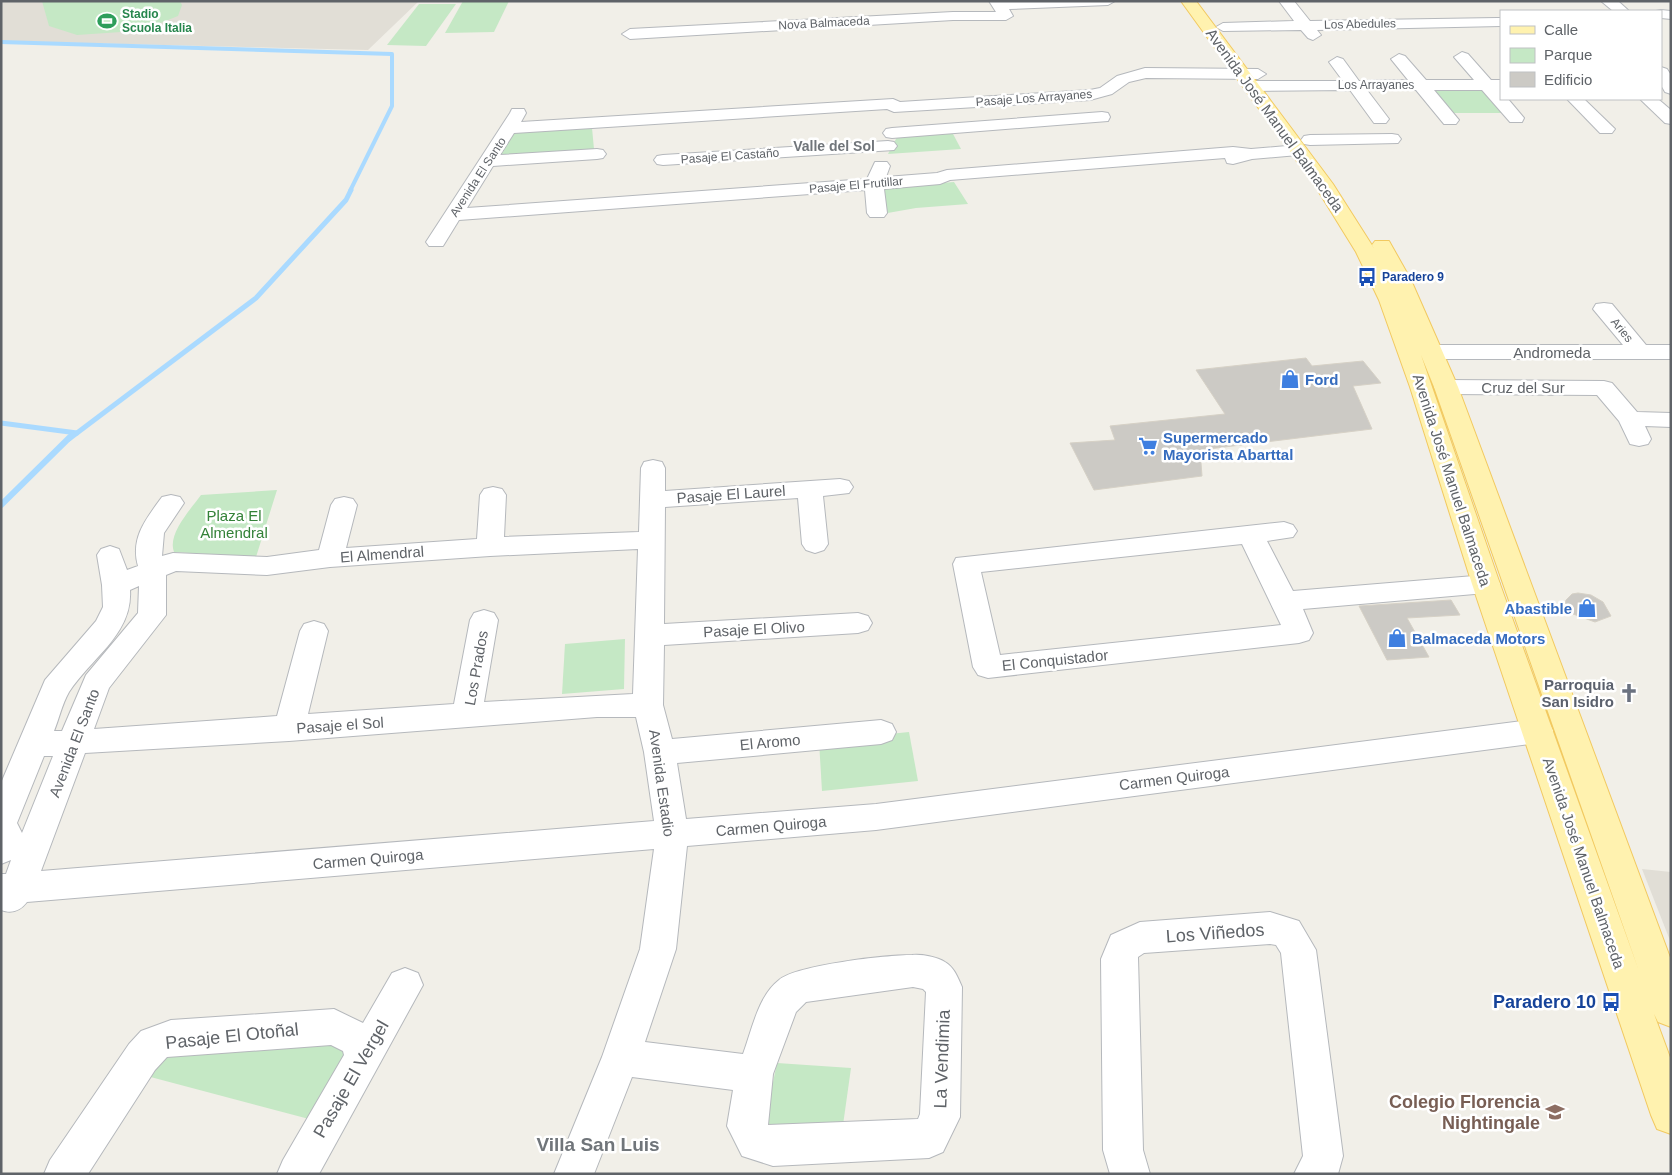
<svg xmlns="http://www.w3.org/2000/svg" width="1672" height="1175" viewBox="0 0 1672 1175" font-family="Arial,sans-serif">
	<rect width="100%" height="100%" fill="#f1efe8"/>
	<!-- education -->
	<g fill="#e1ded6">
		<polygon points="1,1 419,1 368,50 1,41"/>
		<polygon points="1642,869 1671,872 1671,943"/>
	</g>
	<!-- green -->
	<g fill="#c5e8c5">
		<polygon points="42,1 180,1 182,5 178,16 153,26 121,32 77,35 49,26"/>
		<polygon points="463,1 509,1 494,32 445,33"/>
		<polygon points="419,4 456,4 426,46 387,45"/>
		<polygon points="1486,89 1507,113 1449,113 1429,90"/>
		<polygon points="592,128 594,149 501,155 514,132"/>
		<polygon points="952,132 961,149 888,154 897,137"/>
		<polygon points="954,182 968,204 916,208 882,214 880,188"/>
		<path d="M277,490L256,557L174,552C167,534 191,509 201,495Z"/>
		<polygon points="625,639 624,689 562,694 565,644"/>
		<polygon points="909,732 918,781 822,791 819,741"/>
		<polygon points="331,1037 347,1055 309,1119 143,1075 159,1053"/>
		<polygon points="777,1063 851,1068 842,1132 763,1130"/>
	</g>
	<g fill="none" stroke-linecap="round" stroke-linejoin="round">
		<!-- stream-far2 -->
		<polyline stroke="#aadaff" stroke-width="4" points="1,42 392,54 392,106 350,191"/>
		<!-- stream-far1 -->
		<g stroke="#aadaff" stroke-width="5">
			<polyline points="1,423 77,433"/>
			<polyline points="69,439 256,298 346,200 351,190"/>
		</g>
		<!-- stream -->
		<polyline stroke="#aadaff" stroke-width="6" points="1,505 70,437"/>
	</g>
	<!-- building -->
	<g fill="#cccac5" stroke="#d6d1c6">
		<polygon points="1306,358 1312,366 1363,361 1381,383 1353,386 1372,429 1200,450 1202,476 1094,490 1070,443 1115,440 1110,426 1225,414 1196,370"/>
		<polygon points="1578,593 1591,595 1603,602 1611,616 1595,622 1573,614 1565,605 1566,600 1572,594"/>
		<polygon points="1451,600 1460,615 1407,618 1429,657 1387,660 1359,606"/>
	</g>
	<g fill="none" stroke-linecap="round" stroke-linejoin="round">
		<!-- minor casing -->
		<g stroke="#b5b8bc" stroke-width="2">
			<g id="minor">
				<polygon points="989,1 1115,1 1108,5 1009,9 1013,16 1006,20 953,20 630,39 622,34 630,29 953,12 996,12"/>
				<polygon points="1279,1 1294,1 1310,21 1497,18 1501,18 1501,26 1317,30 1321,35 1313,40 1308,38 1301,30 1223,31 1216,27 1223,23 1294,21"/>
				<polygon points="1601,1 1618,1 1629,11 1613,11"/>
				<polygon points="1661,10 1671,11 1671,19 1661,18 1661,11 1656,11"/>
				<polygon points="1462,52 1468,54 1491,80 1501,80 1501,99 1508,99 1524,118 1522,122 1510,122 1482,90 1434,90 1459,120 1456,124 1444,124 1416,90 1367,90 1389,119 1386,123 1374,123 1350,90 1251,91 1243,86 1251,81 1343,81 1329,62 1337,57 1343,59 1359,81 1408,80 1391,59 1399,54 1405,56 1426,80 1474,80 1454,57"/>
				<polygon points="1661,67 1667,69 1671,75 1671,94 1665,92 1661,85"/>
				<polygon points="1145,68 1258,69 1266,74 1258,79 1146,78 1129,82 1112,94 1090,100 894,112 887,109 514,133 500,155 597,149 603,150 606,154 603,158 597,159 493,166 467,208 867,179 875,162 887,162 890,166 886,177 937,173 947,170 1233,147 1251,149 1298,145 1304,146 1307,150 1304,154 1298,155 1252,159 1233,164 1227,163 1225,158 950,180 940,184 884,189 887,213 884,217 870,217 867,213 865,190 459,220 443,246 429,246 426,242 510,113 512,109 524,109 526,113 521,122 893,99 900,102 1090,90 1100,88 1117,76"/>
				<polygon points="1567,99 1584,99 1615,129 1612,133 1600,133"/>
				<polygon points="1640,99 1658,99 1671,110 1671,124 1665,123"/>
				<polygon points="1102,112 1108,113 1110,117 1108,121 892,138 886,137 883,133 886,129 892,128"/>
				<polygon points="1392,134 1398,135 1401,139 1398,143 1310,145 1304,144 1301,140 1304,136 1310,135"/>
				<polygon points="888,141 894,142 897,146 894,150 663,165 657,164 654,160 657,156 663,155"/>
				<polygon points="1604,303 1612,304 1646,345 1671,345 1671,359 1432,359 1424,357 1421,352 1424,347 1432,345 1623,345 1593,309 1596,304"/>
				<polygon points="1446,380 1604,381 1612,383 1637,412 1671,413 1671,427 1645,426 1651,439 1648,444 1639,446 1630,444 1619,421 1597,395 1446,394 1438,392 1434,387 1438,382"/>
				<path d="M653,460L662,462L665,468V491L840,479L849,481L853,487L849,493L823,496L828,544L824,550L815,553L806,550L802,544L798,498L665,507L664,624L858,613L868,616L872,623L868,630L858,633L664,645L663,705L672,739L881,720L892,724L896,732L892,740L881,744L677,763L686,819L876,804L1538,719L1549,723L1553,731L1549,739L1538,743L876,830L687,846L676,949L645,1042L743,1054C752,1030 758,996 779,980C796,965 887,955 912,955C922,954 937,957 945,962C954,967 958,978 962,987L960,1117L943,1152L929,1158L773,1166L742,1156L727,1126L733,1090L632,1077L594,1174H554L602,1057L640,949L654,849L27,902C20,911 12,914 1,910V874H6L11,860L1,864V783L45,680L96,621L103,607L102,585L97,555L101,549L110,546L119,549L127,570L138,566C130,538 146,519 162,497L171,495L180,497L184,503L164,533L162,556L173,553L267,557L319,550L331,505L335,499L344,497L353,499L357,505L346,548L477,539L480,495L484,489L493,487L502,489L506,495L504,537L639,532L641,468L644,462ZM638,549L633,694L484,702L498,620L494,613L484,610L474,613L470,620L454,704L308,714L328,631L324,624L314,621L304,624L300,631L277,716L94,729L109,688L166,615V575L176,571L267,575L330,567L490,556ZM139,586L138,613L86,675L62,731H54C59,719 62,704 69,692C91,658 133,634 130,590ZM597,717H636L644,752L654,821L41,871L85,753L289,741ZM44,756H53L22,833L17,823ZM913,987L923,989L926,992L920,1114L918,1119L768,1125L773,1074L796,1012L806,1002Z"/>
				<path d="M1284,522L1293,525L1297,531L1293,537L1267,541L1293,591L1486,575L1496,577L1500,584L1496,591L1486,593L1303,609L1313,633L1309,640L1299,643L988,678L978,675L973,667L953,564L956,558ZM1242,544L1281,625L1000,655L981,572Z"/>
				<polygon points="1270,912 1299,921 1316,950 1343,1156 1338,1174 1294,1174 1303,1156 1281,953 1276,945 1270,944 1144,953 1138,957 1143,1150 1150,1174 1110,1174 1103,1150 1101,959 1111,935 1140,922"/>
				<polygon points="405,968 418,973 423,985 319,1174 277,1174 283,1160 344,1055 343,1051 331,1045 167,1057 155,1070 88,1174 44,1174 50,1160 129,1044 141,1031 171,1020 334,1009 363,1023 392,973"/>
			</g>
		</g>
		<!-- major casing -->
		<g stroke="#f2c960" stroke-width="2">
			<path id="major" d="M1181,1H1196L1333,184L1375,250L1372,245L1375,241H1389L1411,280L1458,387L1671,960V1027L1658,1022L1654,1014L1671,1060V1134L1657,1129L1651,1115L1472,584L1410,387L1379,300L1356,252L1317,189ZM1421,355L1434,387L1639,971L1500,584Z"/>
		</g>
		<!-- minor -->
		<use href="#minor" fill="#fff" fill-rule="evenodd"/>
		<!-- major -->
		<use href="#major" fill="#fff2af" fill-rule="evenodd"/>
	</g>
	<!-- icons -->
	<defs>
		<g id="stadium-bare" transform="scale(1.5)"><path d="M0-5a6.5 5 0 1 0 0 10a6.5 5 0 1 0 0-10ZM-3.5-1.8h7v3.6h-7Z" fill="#2e9e5b" stroke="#fff" stroke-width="2.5" paint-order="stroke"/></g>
		<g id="bus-bare" transform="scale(1.5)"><path d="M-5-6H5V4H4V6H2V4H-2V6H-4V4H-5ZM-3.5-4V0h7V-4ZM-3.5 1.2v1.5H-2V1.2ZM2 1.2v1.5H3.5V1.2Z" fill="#1a4fb4" stroke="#fff" stroke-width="2.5" paint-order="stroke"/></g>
		<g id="shop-bare" transform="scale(1.5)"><path d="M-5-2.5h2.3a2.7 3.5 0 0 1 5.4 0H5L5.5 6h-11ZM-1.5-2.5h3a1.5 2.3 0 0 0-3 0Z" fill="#3f7fe0" stroke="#fff" stroke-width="2.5" paint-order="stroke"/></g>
		<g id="supermarket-bare" transform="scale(1.5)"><path d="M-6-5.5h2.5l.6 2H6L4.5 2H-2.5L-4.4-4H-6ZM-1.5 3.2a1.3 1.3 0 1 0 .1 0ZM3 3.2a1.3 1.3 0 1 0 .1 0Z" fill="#3f7fe0" stroke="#fff" stroke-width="2.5" paint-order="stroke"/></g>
		<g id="church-bare" transform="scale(1.5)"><path d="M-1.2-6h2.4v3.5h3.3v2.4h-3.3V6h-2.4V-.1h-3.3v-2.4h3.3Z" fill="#6b7280" stroke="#fff" stroke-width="2.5" paint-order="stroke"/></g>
		<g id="school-bare" transform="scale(1.5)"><path d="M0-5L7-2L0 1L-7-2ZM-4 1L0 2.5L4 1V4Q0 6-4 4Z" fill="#8d6e63" stroke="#fff" stroke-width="2.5" paint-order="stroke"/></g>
	</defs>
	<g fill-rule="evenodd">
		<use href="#stadium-bare" x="107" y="21"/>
		<use href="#bus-bare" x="1367" y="277"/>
		<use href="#shop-bare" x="1290" y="379"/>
		<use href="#supermarket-bare" x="1148" y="446"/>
		<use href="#shop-bare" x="1587" y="608"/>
		<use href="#shop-bare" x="1397" y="638"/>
		<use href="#church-bare" x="1629" y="693"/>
		<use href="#bus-bare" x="1611" y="1002"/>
		<use href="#school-bare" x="1555" y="1112"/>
	</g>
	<g text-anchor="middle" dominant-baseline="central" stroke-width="5" stroke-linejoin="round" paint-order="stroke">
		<!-- far-leisure labels -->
		<g font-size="12" font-weight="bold" fill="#27864d" stroke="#fff" text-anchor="start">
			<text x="122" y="14">Stadio<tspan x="122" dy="14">Scuola Italia</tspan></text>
		</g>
		<!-- far-street labels -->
		<g font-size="12" fill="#5f6368" stroke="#fff">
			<text transform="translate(824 23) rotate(-3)">Nova Balmaceda</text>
			<text transform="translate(1360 24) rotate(-1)">Los Abedules</text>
			<text x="1376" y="85">Los Arrayanes</text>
			<text transform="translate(1034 98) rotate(-4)">Pasaje Los Arrayanes</text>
			<text transform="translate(730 156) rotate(-4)">Pasaje El Castaño</text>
			<text transform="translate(478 177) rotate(-57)">Avenida El Santo</text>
			<text transform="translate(856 185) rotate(-5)">Pasaje El Frutillar</text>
			<text transform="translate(1622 330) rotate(51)">Aries</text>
		</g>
		<!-- far-transit labels -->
		<g font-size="12" font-weight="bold" fill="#164399" stroke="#fff" text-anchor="start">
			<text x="1382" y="277">Paradero 9</text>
		</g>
		<!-- far-neighbourhood labels -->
		<g font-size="14" font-weight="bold" fill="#70757a" stroke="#fff">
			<text x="834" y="146">Valle del Sol</text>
		</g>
		<!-- street labels -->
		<g font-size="15" fill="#5f6368" stroke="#fff">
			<text transform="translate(1275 120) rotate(54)">Avenida José Manuel Balmaceda</text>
			<text x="1552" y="352">Andromeda</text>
			<text x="1523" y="387">Cruz del Sur</text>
			<text transform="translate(1452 480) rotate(72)">Avenida José Manuel Balmaceda</text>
			<text transform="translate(731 494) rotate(-4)">Pasaje El Laurel</text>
			<text transform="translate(382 554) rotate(-4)">El Almendral</text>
			<text transform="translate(754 629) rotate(-3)">Pasaje El Olivo</text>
			<text transform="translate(1055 660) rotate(-6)">El Conquistador</text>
			<text transform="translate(476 668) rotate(-80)">Los Prados</text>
			<text transform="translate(340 725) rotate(-4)">Pasaje el Sol</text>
			<text transform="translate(770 742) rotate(-5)">El Aromo</text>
			<text transform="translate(74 743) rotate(-69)">Avenida El Santo</text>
			<text transform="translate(1174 778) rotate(-7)">Carmen Quiroga</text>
			<text transform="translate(662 783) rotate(82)">Avenida Estadio</text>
			<text transform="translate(771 826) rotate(-5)">Carmen Quiroga</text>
			<text transform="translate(368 859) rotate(-5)">Carmen Quiroga</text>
			<text transform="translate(1584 863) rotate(71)">Avenida José Manuel Balmaceda</text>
		</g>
		<!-- shop labels -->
		<g font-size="15" font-weight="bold" fill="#366cbe" stroke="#fff" text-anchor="start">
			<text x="1305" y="379">Ford</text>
			<text x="1163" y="437">Supermercado<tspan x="1163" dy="17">Mayorista Abarttal</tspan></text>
			<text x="1572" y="608" text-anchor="end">Abastible</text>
			<text x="1412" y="638">Balmaceda Motors</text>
		</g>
		<!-- park labels -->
		<g font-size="15" fill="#348238" stroke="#fff">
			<text x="234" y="515">Plaza El<tspan x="234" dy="17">Almendral</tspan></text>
		</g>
		<!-- worship labels -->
		<g font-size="15" font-weight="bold" fill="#5b616d" stroke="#fff" text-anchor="end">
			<text x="1614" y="684">Parroquia<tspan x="1614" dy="17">San Isidro</tspan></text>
		</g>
		<!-- near-street labels -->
		<g font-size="18" fill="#5f6368" stroke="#fff">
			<text transform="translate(1215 933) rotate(-4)">Los Viñedos</text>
			<text transform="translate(232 1036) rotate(-6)">Pasaje El Otoñal</text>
			<text transform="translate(942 1059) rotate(-88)">La Vendimia</text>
			<text transform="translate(351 1079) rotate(-60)">Pasaje El Vergel</text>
		</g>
		<!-- near-transit labels -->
		<g font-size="18" font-weight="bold" fill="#164399" stroke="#fff" text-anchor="end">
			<text x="1596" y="1002">Paradero 10</text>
		</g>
		<!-- near-education labels -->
		<g font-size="18" font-weight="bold" fill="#785e54" stroke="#fff" text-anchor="end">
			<text x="1540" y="1102">Colegio Florencia<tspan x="1540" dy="21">Nightingale</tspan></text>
		</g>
		<!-- near-neighbourhood labels -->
		<g font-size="19" font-weight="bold" fill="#70757a" stroke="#fff">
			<text x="598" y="1144">Villa San Luis</text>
		</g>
	</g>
	<!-- border -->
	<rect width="1672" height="1175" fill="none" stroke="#5f6368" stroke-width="5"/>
	<!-- legend -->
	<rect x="1500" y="10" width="162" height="90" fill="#ffffff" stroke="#bfc1c3"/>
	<rect x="1510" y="26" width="25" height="8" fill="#fff2af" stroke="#bfc1c3"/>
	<text x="1544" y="35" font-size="15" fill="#5f6368">Calle</text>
	<rect x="1510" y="48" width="25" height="15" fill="#c5e8c5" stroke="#bfc1c3"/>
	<text x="1544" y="60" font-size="15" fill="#5f6368">Parque</text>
	<rect x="1510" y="72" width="25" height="15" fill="#cccac5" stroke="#bfc1c3"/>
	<text x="1544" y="85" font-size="15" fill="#5f6368">Edificio</text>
</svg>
